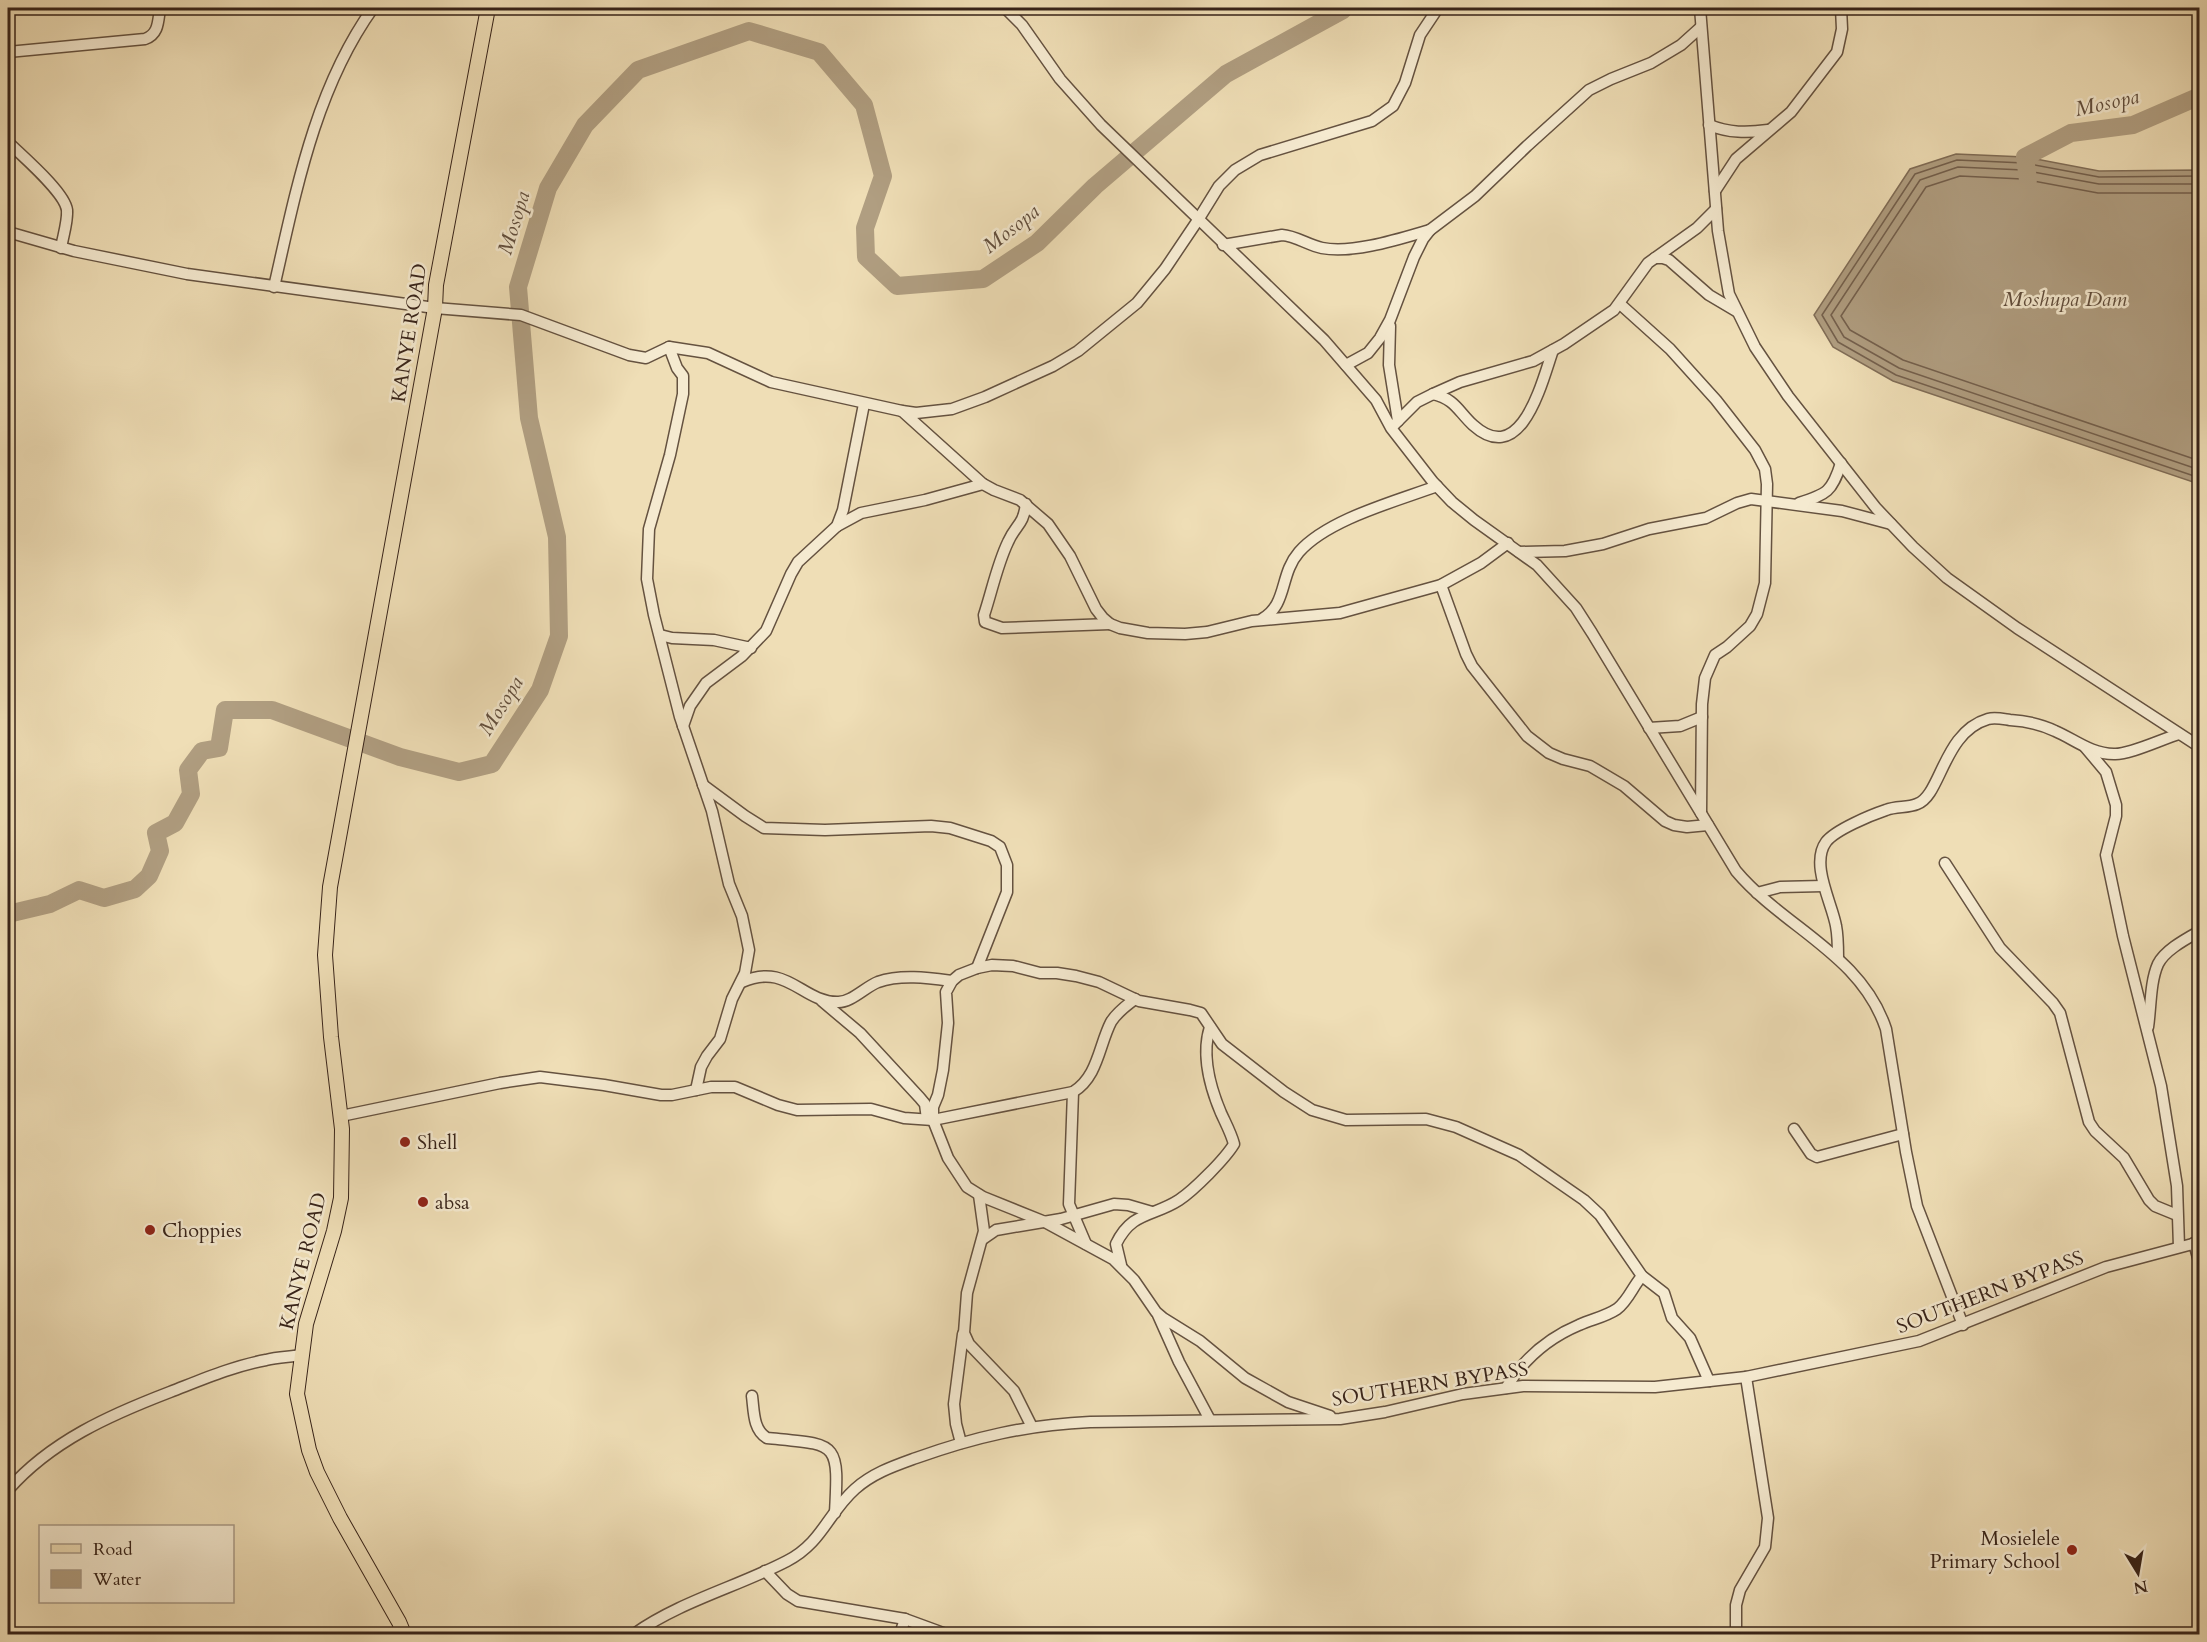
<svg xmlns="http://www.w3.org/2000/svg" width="2207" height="1642" viewBox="0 0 2207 1642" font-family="Cardo,serif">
	<rect width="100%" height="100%" fill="#efdeb6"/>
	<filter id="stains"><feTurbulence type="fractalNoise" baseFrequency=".00333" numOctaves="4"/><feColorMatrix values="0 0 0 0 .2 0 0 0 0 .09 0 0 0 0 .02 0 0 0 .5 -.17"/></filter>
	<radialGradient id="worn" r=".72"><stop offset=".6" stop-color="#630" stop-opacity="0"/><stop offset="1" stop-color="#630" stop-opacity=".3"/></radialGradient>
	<!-- water -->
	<polygon fill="#b09e81" stroke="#806d57" stroke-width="1.5" points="1956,154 2025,157 2099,171 2199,170 2199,484 1893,381 1833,347 1814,315 1910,169"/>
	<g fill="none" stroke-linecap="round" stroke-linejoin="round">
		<!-- shore -->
		<g stroke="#74604d" stroke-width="1.5">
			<polyline points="2200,176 2099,177 2024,163 1957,160 1915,174 1822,315 1838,342 1896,375 2200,478"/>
			<polyline points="2200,184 2099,184 2023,170 1958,167 1920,180 1831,315 1844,337 1899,368 2200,470"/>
			<polyline points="2200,193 2098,193 2022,179 1960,176 1926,187 1841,316 1850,330 1903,360 2200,461"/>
		</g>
		<!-- river -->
		<g stroke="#b09e81" stroke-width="18">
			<polyline points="2028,180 2025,157 2071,133 2133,125 2200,96"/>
			<polyline points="8,914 50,904 79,890 104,898 135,889 149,876 160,851 156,833 175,823 191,794 188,770 202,751 219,748 225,710 272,710 400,757 459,772 492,764 540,690 559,636 557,537 529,418 518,287 548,188 585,125 638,70 749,31 819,52 864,105 883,176 865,228 866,257 897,286 983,279 1037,243 1095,186 1226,74 1343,10 1344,8"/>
		</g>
		<!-- minor casing -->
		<g stroke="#655240" stroke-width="13">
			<g id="minor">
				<path d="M1005,8L1022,25L1060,79L1101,125L1324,340L1376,400L1391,428L1433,482L1452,502L1474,520L1537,565L1576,608L1592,633L1736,871C1784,928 1861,954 1886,1029L1906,1152L1917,1206L1963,1325"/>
				<polyline points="1700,8 1718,231 1729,294 1755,347 1788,396 1876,508 1913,547 1947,578 2017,628 2200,747"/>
				<path d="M8,52L145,39C159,34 158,21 160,8"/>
				<path d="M1709,125C1729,133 1747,133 1768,130"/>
				<path d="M8,142C21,155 65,192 67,210C68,221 63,236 61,248"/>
				<polyline points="1715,191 1736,159 1791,112 1837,52 1842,29 1841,8"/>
				<polyline points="8,232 74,251 187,274 435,308 521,315 629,355 646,358 669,347 708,353 771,382 902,411 916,413 952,409 985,397 1053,366 1078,351 1137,303 1165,269 1198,220 1219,186 1235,170 1260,155 1372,121 1393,106 1405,83 1420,35 1438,8"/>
				<path d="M1223,245L1282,235C1296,236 1308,245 1322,248C1353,254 1399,239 1430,230"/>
				<polyline points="1655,258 1663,258 1669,260 1709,295 1736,311"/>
				<path d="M274,287C296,191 315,89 373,8"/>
				<polyline points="1620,304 1670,349 1716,400 1755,450 1765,469 1767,484 1765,583 1757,614 1750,626 1727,647 1715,655 1705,678 1702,704 1701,813"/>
				<polyline points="1390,326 1389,365 1398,421 1394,425"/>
				<polyline points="669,347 677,368 683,376 683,394 670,455 649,529 647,579 654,615 680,717 712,811 729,884 742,916 749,950 745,973 732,999 720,1039 707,1056 701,1067 696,1090"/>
				<polyline points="1346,365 1368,353 1380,338 1390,320 1414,257 1423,239 1430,230 1475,196 1527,146 1589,90 1611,79 1651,63 1681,45 1701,27"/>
				<path d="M1433,394C1455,399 1458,411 1473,425C1522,469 1542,381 1553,350"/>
				<polyline points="902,411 983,484 994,490 1020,500 1048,524 1070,556 1096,609 1103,618 1110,624 1120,628 1148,633 1185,634 1207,632 1252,621 1340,613 1441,585 1481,563 1508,543"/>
				<polyline points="1398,421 1417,402 1433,394 1460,382 1533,361 1564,344 1614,310 1648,263 1697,228 1716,209"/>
				<path d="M1799,503C1827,494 1832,492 1841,463"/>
				<path d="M1026,504C1023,526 1016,524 1008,542C997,565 992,591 984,615L985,622L1002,628L1110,624"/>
				<polyline points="837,526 861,513 925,500 983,484"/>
				<polyline points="1519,552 1565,551 1603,544 1649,529 1706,518 1737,503 1751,499 1842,511 1891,524"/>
				<polyline points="1441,585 1466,654 1472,666 1527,736 1549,753 1563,759 1590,766 1624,786 1665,821 1674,825 1687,827 1708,825"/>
				<path d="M1262,619C1288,604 1279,575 1299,552C1328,519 1397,501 1437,486"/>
				<polyline points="660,635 672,638 714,640 751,648"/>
				<polyline points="683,726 690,706 706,683 742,656 766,631 791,574 798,562 837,526 843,510 864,404"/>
				<polyline points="1649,728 1680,726 1702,717"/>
				<polyline points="2085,747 2106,772 2116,805 2116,816 2106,855 2123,936 2161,1086 2177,1186 2179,1247"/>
				<polyline points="703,785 745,816 764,828 825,830 931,826 950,828 991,841 1000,847 1007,865 1007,892 977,968"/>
				<polyline points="1945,863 2000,948 2053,1003 2060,1013 2089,1122 2095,1131 2124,1158 2149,1200 2155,1206 2177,1215"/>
				<polyline points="1757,893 1780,887 1823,886"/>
				<path d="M1838,958C1838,948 1838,936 1836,926C1832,903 1810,864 1826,842C1835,830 1871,815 1886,810C1896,806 1908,808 1917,804C1941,796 1943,732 1988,719C1995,717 2003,719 2010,720C2025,721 2041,724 2055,731C2074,739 2091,754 2114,754C2129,755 2162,739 2179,734"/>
				<path d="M742,982C787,962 802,1002 837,1002C851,1003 865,987 878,982C901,974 929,978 952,981"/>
				<polyline points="822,1001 860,1033 920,1098 925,1104 927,1119"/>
				<path d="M2148,1027C2151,1007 2150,982 2158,964C2165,950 2186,939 2200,931"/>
				<polyline points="1073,1092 1069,1204 1086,1244"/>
				<path d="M341,1116L500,1083L540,1077L604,1085L661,1095H672L711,1087H735L778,1105L797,1110L871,1109L904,1118L933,1120L1073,1092C1098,1077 1099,1045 1111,1022C1117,1012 1126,1006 1135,999"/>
				<polyline points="1794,1129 1811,1154 1817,1157 1903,1134"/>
				<polyline points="979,1195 984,1231 967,1293 964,1333 969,1344 1014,1391 1032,1427"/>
				<polyline points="983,1239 996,1230 1061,1219 1114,1204 1128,1205 1152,1212"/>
				<polyline points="2194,1243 2200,1265"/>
				<path d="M1121,1265L1116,1244C1132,1211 1153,1217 1179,1200C1194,1190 1225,1159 1234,1144C1231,1133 1226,1124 1221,1113C1210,1087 1201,1055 1210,1027"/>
				<polyline points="1158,1315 1179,1362 1210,1420"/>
				<path d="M1506,1388C1523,1360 1548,1338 1579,1325C1592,1319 1605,1317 1617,1309C1628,1301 1633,1286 1642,1276"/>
				<path d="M752,1396C754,1411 753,1430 767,1438C838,1445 839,1440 835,1513"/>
				<polyline points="1330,1416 1288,1402 1245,1378 1200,1341 1163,1318 1156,1312 1134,1280 1113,1259 1045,1222 983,1197 967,1187 948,1158 933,1120 933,1107 938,1095 943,1070 948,1023 946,992 952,981 959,975 977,968 992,965 1013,966 1040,973 1057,973 1076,976 1099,982 1139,1001 1190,1010 1201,1013 1222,1044 1284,1092 1312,1110 1346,1120 1426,1119 1456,1127 1519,1155 1584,1200 1600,1215 1642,1276 1664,1293 1672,1318 1690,1338 1709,1381"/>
				<polyline points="961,1443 956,1424 954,1404 963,1334"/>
				<path d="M8,1490C51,1441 110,1415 170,1392C201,1380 233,1366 266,1360C277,1357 290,1357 302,1355"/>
				<polyline points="765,1571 787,1594 798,1601 905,1619 946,1634"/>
				<path d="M634,1634C681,1601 737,1587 787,1561C822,1543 828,1513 855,1489C873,1473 894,1466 916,1458C975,1437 1026,1425 1090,1422L1340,1419L1385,1412L1463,1394L1523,1386L1655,1387L1746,1377L1919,1341L2106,1267L2200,1242"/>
				<polyline points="900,1634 905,1619"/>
				<polyline points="1736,1634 1736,1605 1740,1590 1765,1547 1768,1518 1746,1377"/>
			</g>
		</g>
		<!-- major casing -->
		<g stroke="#372319" stroke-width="16">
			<polyline id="major" points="404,1634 399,1622 340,1518 317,1472 309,1450 297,1394 306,1324 334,1231 341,1198 342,1129 331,1037 325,955 330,887 435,308 436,285 488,8"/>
		</g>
		<!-- minor -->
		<use href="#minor" stroke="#f5ead0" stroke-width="10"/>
		<!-- major -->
		<use href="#major" stroke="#efdeb6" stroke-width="14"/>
	</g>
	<!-- markers -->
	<g fill="#8f2418" stroke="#f5ead0" stroke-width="2">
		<circle cx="405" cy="1142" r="6"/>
		<circle cx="423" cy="1202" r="6"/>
		<circle cx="150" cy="1230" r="6"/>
		<circle cx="2072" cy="1550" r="6"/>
	</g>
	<g text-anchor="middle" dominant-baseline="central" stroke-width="5" stroke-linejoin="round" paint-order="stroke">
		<!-- street labels -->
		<g font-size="20" fill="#372319" stroke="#f5ead0">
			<text transform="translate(409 333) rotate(-81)">KANYE ROAD</text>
			<text transform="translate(303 1261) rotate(-76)">KANYE ROAD</text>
			<text transform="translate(1990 1292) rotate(-21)">SOUTHERN BYPASS</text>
			<text transform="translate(1430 1384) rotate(-9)">SOUTHERN BYPASS</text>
		</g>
		<!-- poi labels -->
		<g font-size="20" fill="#372319" stroke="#f5ead0" text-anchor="start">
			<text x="417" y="1142">Shell</text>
			<text x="435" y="1202">absa</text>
			<text x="162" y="1230">Choppies</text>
			<text x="2060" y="1538" text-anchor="end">Mosielele<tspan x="2060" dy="23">Primary School</tspan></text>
		</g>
		<!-- water labels -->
		<g font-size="21" font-style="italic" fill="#614e3d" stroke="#f5ead0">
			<text transform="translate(2107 103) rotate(-12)">Mosopa</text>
			<text transform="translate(514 223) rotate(-73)">Mosopa</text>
			<text transform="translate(1011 229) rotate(-38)">Mosopa</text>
			<text x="2065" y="299">Moshupa Dam</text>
			<text transform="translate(501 706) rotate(-58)">Mosopa</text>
		</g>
	</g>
	<!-- margin -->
	<rect width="2207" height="1642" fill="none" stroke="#efdeb6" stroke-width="30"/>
	<rect x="9" y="9" width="2189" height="1624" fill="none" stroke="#372319" stroke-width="3"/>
	<rect x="15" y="15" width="2177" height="1612" fill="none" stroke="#372319" stroke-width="1.5"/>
	<!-- legend -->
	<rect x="39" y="1525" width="195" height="78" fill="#f5ead0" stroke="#a99a87" stroke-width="1.5"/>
	<rect x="51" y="1544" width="30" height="9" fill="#efdeb6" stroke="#a99a87" stroke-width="1.5"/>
	<text x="93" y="1555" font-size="18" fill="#372319">Road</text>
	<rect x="51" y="1570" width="30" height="18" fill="#b09e81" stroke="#a99a87" stroke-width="1.5"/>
	<text x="93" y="1585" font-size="18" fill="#372319">Water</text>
	<!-- north arrow -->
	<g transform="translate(2138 1573) rotate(169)" stroke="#f5ead0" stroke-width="4.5" paint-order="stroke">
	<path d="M0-4.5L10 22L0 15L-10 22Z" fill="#372319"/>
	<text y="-9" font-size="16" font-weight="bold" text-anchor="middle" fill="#372319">N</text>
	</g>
	<rect width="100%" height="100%" filter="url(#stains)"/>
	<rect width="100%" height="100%" fill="url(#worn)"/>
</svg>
